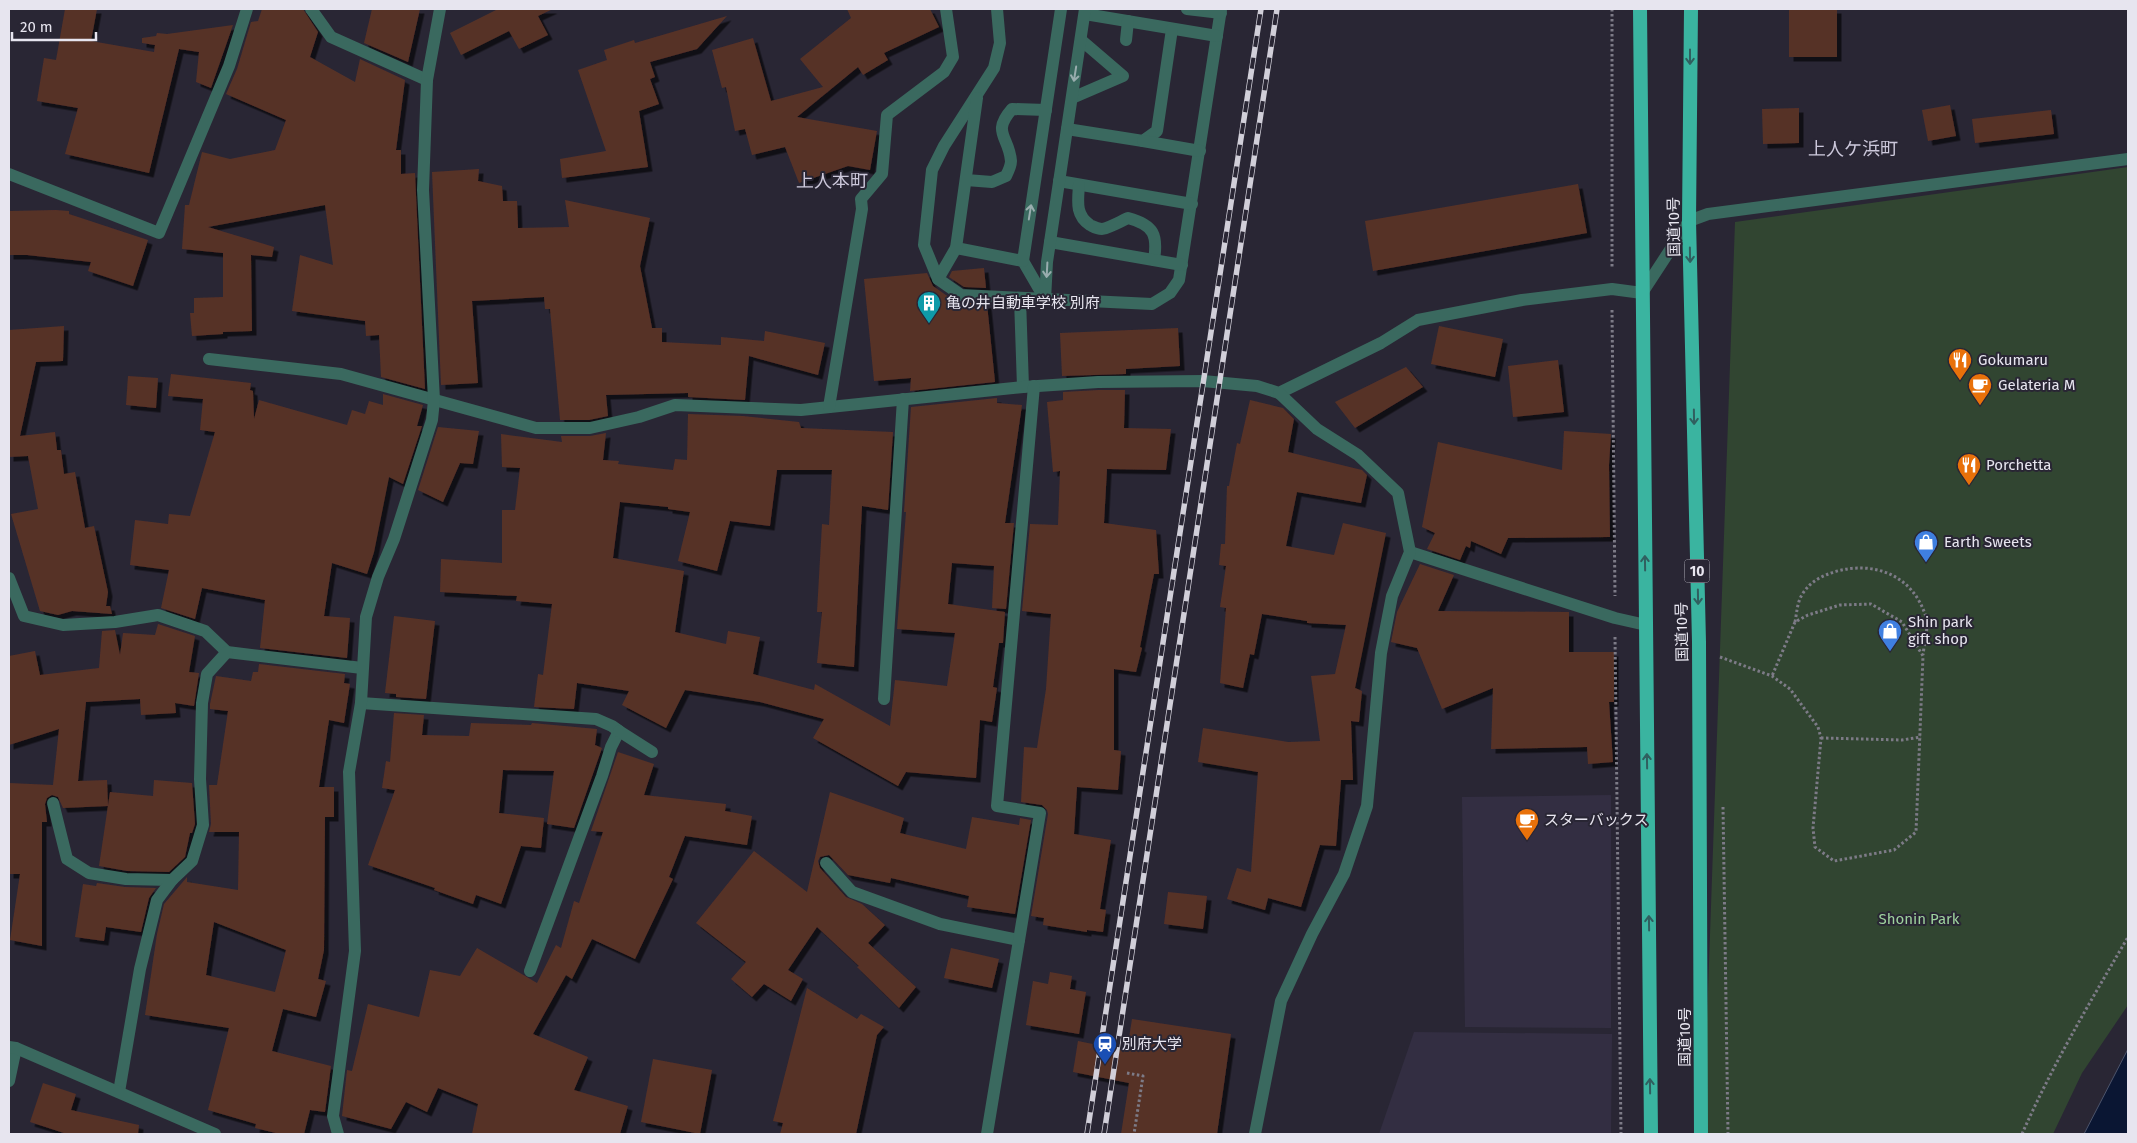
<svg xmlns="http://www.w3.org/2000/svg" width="2137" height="1143" viewBox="0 0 2137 1143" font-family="'Fira Sans','Noto Sans JP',sans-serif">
	<defs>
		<filter id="shadow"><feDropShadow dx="4.5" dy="4.5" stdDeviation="0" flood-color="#0009"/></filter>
	</defs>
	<rect width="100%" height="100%" fill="#292634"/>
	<!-- built -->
	<g fill="#332e42">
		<polygon points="1611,795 1611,1028 1465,1027 1462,797"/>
		<polygon points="1414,1032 1612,1034 1611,1134 1379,1134"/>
	</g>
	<!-- green -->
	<polygon fill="#314531" points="2128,167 2128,1005 2082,1073 2053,1134 1703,1134 1735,222"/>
	<!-- water -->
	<polygon fill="#0a1633" stroke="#4c546b" points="2128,1049 2128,1134 2084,1134"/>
	<!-- building -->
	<g fill="#573127" fill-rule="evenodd" filter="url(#shadow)">
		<polygon points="65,9 97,9 91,41 154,52 155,45 142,43 142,38 156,36 157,33 167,34 233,25 211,88 196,82 199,52 179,49 149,173 65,154 78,108 37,101 44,58 56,60"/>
		<polygon points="262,9 303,9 318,32 310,57 355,82 360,59 405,80 396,150 401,150 401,174 415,173 425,389 381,377 379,335 366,336 365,321 292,311 300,255 333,265 325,205 208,227 274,247 272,257 251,255 252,331 223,332 223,334 192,336 190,313 194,313 194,298 223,297 223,253 182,249 185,205 189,205 202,152 230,159 275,150 286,120 226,94 237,69 251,22 258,21"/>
		<polygon points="372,9 420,9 408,62 364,43"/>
		<polygon points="498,9 553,9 538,16 548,35 519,49 509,31 461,55 450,33"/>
		<polygon points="847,9 930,9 939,27 884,53 888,60 863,75 858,67 797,117 877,131 870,170 848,166 799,183 785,147 752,155 745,129 735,131 726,87 722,88 712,50 753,38 771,101 823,87 800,59 851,18"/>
		<rect x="1789" y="9" width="48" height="48"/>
		<polygon points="727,16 697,49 650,62 655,77 650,79 659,104 639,111 648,167 562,178 560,159 606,151 578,70 607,60 604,50 634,40 635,43"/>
		<polygon points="1950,105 1956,136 1928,141 1922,110"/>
		<polygon points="1799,108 1799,143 1763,144 1762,109"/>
		<polygon points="2051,110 2054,134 1975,143 1972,119"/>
		<polygon points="479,169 478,181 502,186 503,201 517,201 518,228 569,227 565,200 650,218 640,266 652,328 662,328 662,342 721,345 721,337 764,341 765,331 825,343 818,375 749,356 745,400 688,397 688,393 606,395 608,416 589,420 560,420 550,309 545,309 544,297 472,301 478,383 441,385 432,172"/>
		<polygon points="1578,184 1587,233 1373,271 1365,221"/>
		<polygon points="56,210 69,211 69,214 148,240 133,286 88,271 91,262 27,255 9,255 9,211"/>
		<polygon points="984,268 986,288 964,287 949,277 952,271"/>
		<polygon points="927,273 933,286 956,302 987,304 995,382 910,391 911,378 874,381 864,279"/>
		<polygon points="64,326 63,361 36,362 20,436 55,432 57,450 61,450 64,474 75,472 85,528 94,526 108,592 106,606 110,606 112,614 72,611 58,615 40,611 11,514 38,509 28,456 9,457 9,330"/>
		<polygon points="1439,326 1503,339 1495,377 1431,364"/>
		<polygon points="1178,328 1180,366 1126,369 1126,374 1062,376 1060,333"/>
		<polygon points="1558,360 1564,412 1513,417 1508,366"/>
		<polygon points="1406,367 1423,387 1355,428 1335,402"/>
		<polygon points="171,374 251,383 250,390 253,391 254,419 259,400 347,425 352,410 365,414 369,401 383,405 383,394 423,405 417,426 422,426 403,484 389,477 374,552 367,574 332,563 324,616 350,618 347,658 260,648 265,600 202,588 195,619 161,608 169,570 130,565 135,520 168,524 169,514 190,516 215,432 200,430 203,399 168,396"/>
		<polygon points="128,376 158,378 156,408 126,405"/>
		<polygon points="1098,390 1125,390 1124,428 1171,429 1166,470 1107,469 1104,523 1156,530 1159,574 1154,574 1140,647 1142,648 1136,672 1114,669 1114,750 1121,751 1118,790 1077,787 1074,834 1111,840 1100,909 1106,910 1103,932 1087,930 1087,932 1043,925 1044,918 1031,916 1048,814 1047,810 1042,805 1021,802 1024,747 1037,748 1046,689 1051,614 1022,611 1030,524 1058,525 1060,471 1053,472 1047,402 1063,400 1063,392"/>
		<polygon points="997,398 997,403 1022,405 1005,523 1014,523 1006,609 992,608 994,566 952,563 948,604 1005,612 1003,643 999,643 993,687 997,688 992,722 980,720 976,778 906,772 898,786 813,738 824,719 760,702 685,690 666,728 622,705 629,691 577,683 574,709 534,707 538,674 543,675 552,604 516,601 517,596 440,592 441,559 502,563 502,510 515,510 520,468 502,467 501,434 562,442 561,436 590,436 606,433 603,460 619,461 618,464 673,470 675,459 687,460 688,414 743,416 799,422 801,428 893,432 888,510 862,506 854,667 817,663 822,612 817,612 822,524 829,525 832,470 777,470 770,526 730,521 717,571 678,561 690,512 668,509 668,507 620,502 613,558 684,571 675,632 726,644 728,631 760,637 753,674 814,690 815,684 890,726 895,680 947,686 955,633 897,629 906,512 904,512 911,407"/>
		<polygon points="1250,400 1283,408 1294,419 1288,452 1362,470 1367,475 1361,503 1297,492 1286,546 1334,555 1343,523 1386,533 1355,688 1362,691 1359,722 1351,721 1353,780 1341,780 1336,846 1320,845 1301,907 1268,898 1265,910 1227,899 1237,868 1251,872 1258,772 1198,762 1203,728 1288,742 1320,741 1311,676 1335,674 1346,625 1307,623 1307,621 1262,614 1254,655 1250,654 1243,688 1220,683 1226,608 1220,607 1226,566 1219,565 1221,544 1225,544 1227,486 1229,486 1237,443 1240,444"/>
		<polygon points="438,427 479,431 473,464 460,463 443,502 418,490"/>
		<polygon points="1564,431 1611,434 1609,465 1610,537 1508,538 1501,554 1471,541 1470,548 1466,546 1460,560 1427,549 1435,533 1422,527 1438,442 1562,470"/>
		<polygon points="1420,564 1454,575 1438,611 1569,612 1569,652 1614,652 1614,702 1609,702 1613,762 1588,764 1587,747 1491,749 1493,688 1442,709 1417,648 1391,642 1397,612"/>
		<polygon points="394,616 435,621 426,699 396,697 396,694 385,693"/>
		<polygon points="158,624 195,636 189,672 199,673 194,706 175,703 176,713 141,715 140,699 86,702 78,781 107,780 108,806 63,808 58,797 52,795 47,798 45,804 47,822 42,822 42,946 10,940 20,874 9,874 9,783 53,785 59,729 9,745 9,656 35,651 40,675 99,668 102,631 115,630 120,655 123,633 155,635"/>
		<path d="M259,664L345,674L344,683L350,684L344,723L329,720L319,787H334V817H325L324,950L318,979L326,981L316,1017L283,1009L272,1051L331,1066L325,1112L310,1110L304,1134H280L255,1128L256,1124L208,1110L229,1028L145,1015L157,934L164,904L187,877V882L238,890L239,832H209L211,824L209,785H217L228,711L210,709V704L216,676L251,681L253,672H258ZM214,922L286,950L275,992L206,975Z"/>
		<polygon points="394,713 424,715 422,735 469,736 471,723 531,725 532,723 597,729 595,745 602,748 574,828 547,824 554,771 503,770 499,813 544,818 541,848 521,846 501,904 476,895 473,904 434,890 435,888 368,865 395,790 382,788 386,761 390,762"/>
		<polygon points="618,752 654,764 644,795 726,804 725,811 752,816 747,845 685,836 669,877 673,879 635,959 592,939 572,979 566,975 533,1034 588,1057 574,1090 628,1106 620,1134 472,1134 478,1104 438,1088 427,1112 406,1102 391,1129 342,1116 347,1070 352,1071 368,1004 419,1017 430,970 460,976 477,948 537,983 556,945 561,948 574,901 579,903 603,832 591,831"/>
		<polygon points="154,780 192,783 195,824 192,833 190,833 185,857 169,872 127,871 99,866 110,792 153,796"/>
		<polygon points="830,792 904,818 900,833 966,849 972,817 1019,825 1020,818 1031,820 1015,914 967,907 969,896 891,878 890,883 848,875 829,855 820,857 818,861 820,868 846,897 862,904 885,925 868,943 916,987 899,1008 857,967 859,966 817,927 788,970 803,979 791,1001 764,984 752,997 731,979 746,962 696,923 754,851 807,892"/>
		<polygon points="97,883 125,887 156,888 149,898 141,932 106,927 104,941 75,937 83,884 96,886"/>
		<polygon points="1168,892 1207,896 1203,929 1164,924"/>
		<polygon points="951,948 999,959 992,988 944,978"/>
		<polygon points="1050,972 1072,976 1070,989 1086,992 1079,1034 1026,1025 1033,981 1048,984"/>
		<polygon points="807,988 857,1019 861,1014 884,1027 877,1035 856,1134 780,1134 783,1123 773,1121"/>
		<polygon points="1132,1019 1231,1034 1217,1134 1121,1134 1129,1083 1073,1072 1078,1041 1127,1051"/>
		<polygon points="653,1059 712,1070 700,1134 641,1122"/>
		<polygon points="43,1083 76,1094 71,1110 139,1125 138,1134 67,1134 30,1122"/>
	</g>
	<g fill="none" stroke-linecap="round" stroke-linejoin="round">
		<!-- path -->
		<g stroke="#7d7b87" stroke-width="3" stroke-dasharray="2.5 2.5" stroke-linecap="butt">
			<polyline points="1612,9 1612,269"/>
			<polyline points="1612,310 1615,596"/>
			<path d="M1795,622C1797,612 1797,602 1803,593C1811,581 1822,576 1834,572C1874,560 1913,575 1926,617C1929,627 1924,644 1923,655"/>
			<polyline points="1615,637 1621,1134"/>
			<polyline points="1720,657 1772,676 1790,689 1818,727 1821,738 1813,828 1815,847 1834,861 1894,850 1916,832 1923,656 1902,622 1871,604 1840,605 1808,615 1795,622 1772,676"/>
			<polyline points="1821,738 1902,740 1921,737"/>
			<polyline points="1723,807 1728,1134"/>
			<polyline points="1127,1073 1143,1076 1134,1134"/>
			<path d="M2022,1134C2052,1066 2090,1002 2128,937"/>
		</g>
		<!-- service -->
		<g stroke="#3a695f" stroke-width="12">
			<polyline points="997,9 1000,43 994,68 944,146 932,170 924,245 938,279 961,295 1152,304 1170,293 1179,280 1221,9"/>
			<polyline points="1187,9 1221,13"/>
			<polyline points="1085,14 1217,36"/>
			<polyline points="1126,40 1128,21"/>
			<polyline points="1072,98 1123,76 1081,40"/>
			<polyline points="1067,129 1143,141 1157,131 1172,29"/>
			<polyline points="1143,141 1200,151"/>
			<path d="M966,180L992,182L1006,176C1008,172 1011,166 1011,161C1009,136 991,133 1012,109L1046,110"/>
			<polyline points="1059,181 1192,204"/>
			<path d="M1079,185C1078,201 1075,215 1090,225C1094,227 1097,229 1102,229C1111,227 1119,222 1128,218C1154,225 1158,235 1154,260"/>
			<polyline points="1050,242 1182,265"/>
			<polyline points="956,248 1023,261 1045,299"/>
			<polyline points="1023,261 1061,9"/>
			<polyline points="938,279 956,248 977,98"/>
			<polyline points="1020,299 1023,387"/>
			<polyline points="1045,300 1047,262 1085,9"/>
		</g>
		<!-- minor -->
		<g stroke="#3a695f" stroke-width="12">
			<polyline points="311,9 331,37 427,80"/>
			<polyline points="9,174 159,233 229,66 247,9"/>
			<polyline points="209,359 341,374 536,428 590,428 639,417 675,405 801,410 1023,387 1098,382 1203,381 1257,386 1279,393 1381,343 1418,320 1522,300 1612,289 1642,293 1689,221 1708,214 2128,159"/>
			<polyline points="829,407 862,209 861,199 882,174 887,115 944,72 953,57 946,9"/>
			<polyline points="1410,552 1615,618 1646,625"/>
			<polyline points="9,578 24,616 63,625 115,622 158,615 205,631 227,652 362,668"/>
			<polyline points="884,699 903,399"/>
			<polyline points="361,703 596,719 612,726 619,731 611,747 602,776 530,971"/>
			<polyline points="619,731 652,752"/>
			<polyline points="53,803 67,859 89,873 126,879 172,880"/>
			<polyline points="826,863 852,892 940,924 1019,940"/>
			<polyline points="9,1081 16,1048"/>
			<polyline points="119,1092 140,969 157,900 172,880 192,861 203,825 200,779 202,703 207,674 227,652"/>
			<polyline points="338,1134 333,1116 355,951 349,772 361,703 366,617 378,577 394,539 432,420 434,400 423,190 427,80 440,9"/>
			<polyline points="987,1134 1040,813 997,806 1034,386"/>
			<polyline points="1255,1134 1281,1001 1312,934 1344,874 1367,806 1381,653 1392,596 1410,552 1398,493 1358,455 1317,429 1279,393"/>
		</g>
		<!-- tertiary -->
		<polyline stroke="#3a695f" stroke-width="12" points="9,1047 16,1048 215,1134"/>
		<!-- trunk -->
		<g stroke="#3ab4a0" stroke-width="14">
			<polyline points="1640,9 1651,1134"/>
			<polyline points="1691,9 1689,221 1699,642 1701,1134"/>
		</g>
		<!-- rail casing -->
		<g stroke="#d1cfd9" stroke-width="5.5">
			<g id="rail">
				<polyline points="1087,1134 1261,9"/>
				<polyline points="1104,1134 1277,9"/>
			</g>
		</g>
		<!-- rail -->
		<use href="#rail" stroke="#292634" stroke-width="4" stroke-dasharray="11" stroke-linecap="butt"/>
	</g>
	<!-- one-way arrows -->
	<defs><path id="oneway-shaft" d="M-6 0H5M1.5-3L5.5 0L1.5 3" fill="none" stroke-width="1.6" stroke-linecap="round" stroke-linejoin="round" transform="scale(1.25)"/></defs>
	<g stroke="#305f5f">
		<use href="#oneway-shaft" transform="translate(1690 57) rotate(90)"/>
		<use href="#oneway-shaft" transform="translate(1690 255) rotate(89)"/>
		<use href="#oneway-shaft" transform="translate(1694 417) rotate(89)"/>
		<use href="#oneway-shaft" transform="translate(1645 563) rotate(-91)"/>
		<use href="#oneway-shaft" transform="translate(1698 597) rotate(89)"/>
		<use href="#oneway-shaft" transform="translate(1647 761) rotate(-91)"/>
		<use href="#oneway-shaft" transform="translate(1649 923) rotate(-91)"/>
		<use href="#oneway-shaft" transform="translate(1650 1086) rotate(-91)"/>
	</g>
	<g stroke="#99adae">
		<use href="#oneway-shaft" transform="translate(1075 74) rotate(99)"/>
		<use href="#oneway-shaft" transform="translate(1030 212) rotate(-81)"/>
		<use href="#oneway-shaft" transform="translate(1047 270) rotate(93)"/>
	</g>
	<!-- icons -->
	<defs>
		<g id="building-pin" transform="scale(1.25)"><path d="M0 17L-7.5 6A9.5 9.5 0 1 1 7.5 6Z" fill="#0f9aa8" stroke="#292634"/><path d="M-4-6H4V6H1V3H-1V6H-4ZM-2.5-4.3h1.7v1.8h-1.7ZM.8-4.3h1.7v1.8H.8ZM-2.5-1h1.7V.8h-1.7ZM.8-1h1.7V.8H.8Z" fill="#fff"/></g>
		<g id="restaurant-pin" transform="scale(1.25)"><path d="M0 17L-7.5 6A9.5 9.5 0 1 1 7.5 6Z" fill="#e8710a" stroke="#292634"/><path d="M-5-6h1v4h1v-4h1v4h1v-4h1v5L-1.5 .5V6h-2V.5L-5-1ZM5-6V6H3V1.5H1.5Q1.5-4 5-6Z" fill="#fff"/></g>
		<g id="cafe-pin" transform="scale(1.25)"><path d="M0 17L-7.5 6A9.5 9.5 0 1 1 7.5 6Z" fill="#e8710a" stroke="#292634"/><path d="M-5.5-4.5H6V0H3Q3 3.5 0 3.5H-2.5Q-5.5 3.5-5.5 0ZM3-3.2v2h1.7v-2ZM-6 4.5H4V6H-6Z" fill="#fff"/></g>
		<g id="shop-pin" transform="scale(1.25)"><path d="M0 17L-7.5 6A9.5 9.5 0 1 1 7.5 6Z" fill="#3f7fe0" stroke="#292634"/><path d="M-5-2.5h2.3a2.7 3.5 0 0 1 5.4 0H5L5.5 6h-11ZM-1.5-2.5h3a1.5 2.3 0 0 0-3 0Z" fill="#fff"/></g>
		<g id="station-pin" transform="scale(1.25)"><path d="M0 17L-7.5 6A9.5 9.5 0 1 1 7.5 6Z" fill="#1a4fb4" stroke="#292634"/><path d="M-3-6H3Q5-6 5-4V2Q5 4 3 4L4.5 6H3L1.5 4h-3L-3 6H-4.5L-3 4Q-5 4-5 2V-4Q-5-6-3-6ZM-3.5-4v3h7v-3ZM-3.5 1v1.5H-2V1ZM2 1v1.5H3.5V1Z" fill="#fff"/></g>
	</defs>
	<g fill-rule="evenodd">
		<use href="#building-pin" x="929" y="303"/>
		<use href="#restaurant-pin" x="1960" y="360"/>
		<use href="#cafe-pin" x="1980" y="385"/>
		<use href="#restaurant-pin" x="1969" y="465"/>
		<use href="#shop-pin" x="1926" y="542"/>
		<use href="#shop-pin" x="1890" y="631"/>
		<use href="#cafe-pin" x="1527" y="820"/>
		<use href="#station-pin" x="1105" y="1044"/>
	</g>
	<g text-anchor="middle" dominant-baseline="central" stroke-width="4" stroke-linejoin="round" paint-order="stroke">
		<!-- shield labels -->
		<rect fill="#292634" stroke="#aeacb7" stroke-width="1" x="1684.5" y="559.5" width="25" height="23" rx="4"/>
		<g font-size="14" font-weight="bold" fill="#e7e5ef">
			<text x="1697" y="571">10</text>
		</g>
		<!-- street labels -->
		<g font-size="15" fill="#e7e5ef" stroke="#292634">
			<text transform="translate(1674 227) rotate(-91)">国道10号</text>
			<text transform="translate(1682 632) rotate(-91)">国道10号</text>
			<text transform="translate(1685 1037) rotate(-90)">国道10号</text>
		</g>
		<!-- poi labels -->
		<g font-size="15" fill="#e7e5ef" stroke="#292634" text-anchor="start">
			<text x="946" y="303">亀の井自動車学校 別府</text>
			<text x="1978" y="360">Gokumaru</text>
			<text x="1998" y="385">Gelateria M</text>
			<text x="1986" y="465">Porchetta</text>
			<text x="1944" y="542">Earth Sweets</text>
			<text x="1908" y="622">Shin park<tspan x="1908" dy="17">gift shop</tspan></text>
			<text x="1544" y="820">スターバックス</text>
			<text x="1122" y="1044">別府大学</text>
		</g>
		<!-- park labels -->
		<g font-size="15" fill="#9ed29e" stroke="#292634">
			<text x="1919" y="919">Shonin Park</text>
		</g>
		<!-- quarter labels -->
		<g font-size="18" fill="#ccc8db" stroke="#292634">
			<text x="1853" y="149">上人ケ浜町</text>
			<text x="832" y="181">上人本町</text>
		</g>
	</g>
	<!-- border -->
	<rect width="2137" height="1143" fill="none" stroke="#e7e5ef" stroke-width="20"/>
	<!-- scale -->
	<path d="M12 32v8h84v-8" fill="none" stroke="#e7e5ef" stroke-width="2.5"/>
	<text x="20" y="32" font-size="15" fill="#e7e5ef" stroke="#292634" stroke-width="4" paint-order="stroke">20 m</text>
</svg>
